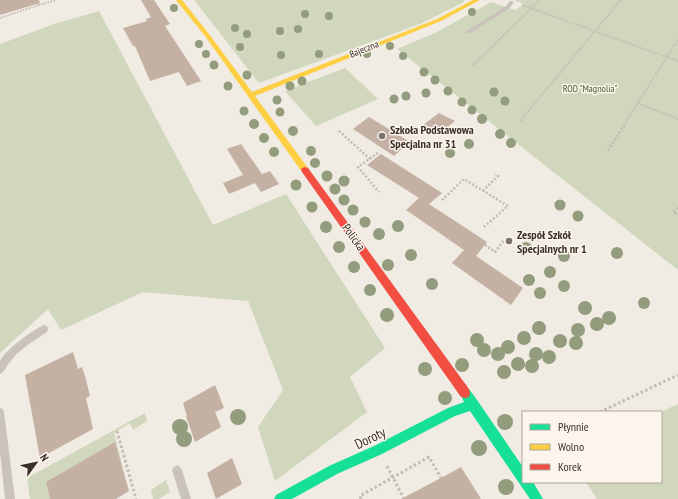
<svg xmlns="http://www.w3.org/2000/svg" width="678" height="499" viewBox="0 0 678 499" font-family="'PT Sans Narrow',sans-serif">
	<rect width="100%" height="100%" fill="#f0ebe3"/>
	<!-- green -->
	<g fill="#d0d7bc">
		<polygon points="194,0 464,0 464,2 420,24 259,83"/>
		<polygon points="514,0 678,0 678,270 397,49 437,32 491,2 515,10 524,4"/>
		<polygon points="99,11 213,225 286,194 385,348 350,377 367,412 275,481 258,427 283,390 248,301 143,292 61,330 48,309 0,353 0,44 54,24"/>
		<polygon points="345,68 378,99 316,126 285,91"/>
		<polygon points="678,404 678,499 597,499 586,482 661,482 661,412"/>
		<polygon points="145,413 147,421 133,430 130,423 114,433 122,464 121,464 114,443 46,482 50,499 30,499 27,478"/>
		<polygon points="166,480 170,492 159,499 153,499 151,490"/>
	</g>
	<!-- building -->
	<g fill="#c5b0a4">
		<polygon points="0,0 39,0 40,3 0,15"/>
		<polygon points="141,0 154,0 170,24 165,26 201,81 187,86 179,72 150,81 135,46 133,46 123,28 147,21 146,19 151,17"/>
		<polygon points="439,113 455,121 438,135 423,125"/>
		<polygon points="369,117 410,142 394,156 353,129"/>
		<polygon points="241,144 262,174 270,171 279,184 261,192 255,183 229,194 223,183 243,175 227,149"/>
		<polygon points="381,154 442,193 429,204 487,242 476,256 523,288 511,305 452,263 464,250 406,210 419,198 367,165"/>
		<polygon points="73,352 78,369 82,367 85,376 90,396 86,398 93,429 40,458 25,375"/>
		<polygon points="215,385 224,408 215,412 221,427 195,442 186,416 187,416 183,403"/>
		<polygon points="115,442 129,491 116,499 50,499 46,482"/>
		<polygon points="232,458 242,484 216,499 207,473"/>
		<polygon points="461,467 481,499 401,499 441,478"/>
	</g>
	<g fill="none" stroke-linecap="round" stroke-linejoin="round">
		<!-- path-far2 -->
		<g stroke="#c2bcb5" stroke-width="2" stroke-dasharray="1.5 1.5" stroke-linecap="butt">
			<polyline points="39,5 56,0"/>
			<polyline points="522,5 678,61"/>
			<polyline points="0,18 39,5 37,4"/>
			<polyline points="473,65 540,0"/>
			<polyline points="638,103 678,119"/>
			<polyline points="520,121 621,0"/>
			<polyline points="624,125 678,39"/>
		</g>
		<!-- path-far1 -->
		<g stroke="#c2bcb5" stroke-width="2.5" stroke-dasharray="2 2" stroke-linecap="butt">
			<polyline points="339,131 370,159"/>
			<polyline points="608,150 625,124"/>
			<polyline points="378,153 358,167 379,192"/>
			<polyline points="483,191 498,176 495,174"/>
			<polyline points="442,200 464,179 508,206 484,227"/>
			<polyline points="678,208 673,212 678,215"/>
			<polyline points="485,245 495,252 504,240"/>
		</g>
		<!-- path -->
		<g stroke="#c2bcb5" stroke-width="3" stroke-dasharray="2.5 2.5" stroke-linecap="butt">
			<polyline points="600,412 678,375"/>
			<polyline points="117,431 136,499"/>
			<polyline points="387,466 404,499"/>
			<polyline points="361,499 360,496 429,457 441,478"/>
		</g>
		<!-- lane -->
		<g fill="#cac3bc" fill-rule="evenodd">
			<polygon points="510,1 514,2 509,9 470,33 466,33 466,31 505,7"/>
			<path d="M44,325L47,326L48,329L47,332C34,341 19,349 10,362C6,366 5,372 0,374C0,370 0,365 0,361C4,351 34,329 44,325Z"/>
			<polygon points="0,408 3,409 4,412 15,499 5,499 0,452"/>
			<polygon points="177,465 180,467 182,470 191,499 181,499 172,470 174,467"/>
		</g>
		<!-- fast -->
		<polygon fill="#16e098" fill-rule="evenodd" points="465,388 469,389 477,400 523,467 523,482 533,482 543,499 530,499 470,411 455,416 382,454 337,474 292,499 274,499 276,495 329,466 374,446 448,408 464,402 460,393 461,389"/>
		<!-- slow -->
		<polygon fill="#ffcf43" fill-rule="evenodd" points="176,0 182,0 209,34 252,92 437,19 473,0 480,0 441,21 255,96 308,168 309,170 308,172 302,172 205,36"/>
		<!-- jam -->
		<polygon fill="#f24e42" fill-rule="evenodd" points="305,167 308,168 469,389 470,393 469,397 465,398 461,397 302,172 301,170 302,168"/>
	</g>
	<!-- trees -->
	<g fill="#939c7d">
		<circle cx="174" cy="8" r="4"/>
		<circle cx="472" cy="12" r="4"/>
		<circle cx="305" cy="14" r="4"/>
		<circle cx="329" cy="16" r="4"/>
		<circle cx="235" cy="28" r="4"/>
		<circle cx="298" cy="29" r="4"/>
		<circle cx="280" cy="31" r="4"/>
		<circle cx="247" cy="34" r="4"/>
		<circle cx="199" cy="44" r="4"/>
		<circle cx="390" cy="46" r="4"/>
		<circle cx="240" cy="47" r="4"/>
		<circle cx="206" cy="54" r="4"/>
		<circle cx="319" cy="54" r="4"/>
		<circle cx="367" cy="54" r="4"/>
		<circle cx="281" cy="55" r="4"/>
		<circle cx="403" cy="56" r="4"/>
		<circle cx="214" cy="65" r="4.5"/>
		<circle cx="424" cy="72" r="4.5"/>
		<circle cx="247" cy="75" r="4.5"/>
		<circle cx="435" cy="80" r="4.5"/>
		<circle cx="302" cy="81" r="4.5"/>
		<circle cx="228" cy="86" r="4.5"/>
		<circle cx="290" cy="86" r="4.5"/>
		<circle cx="448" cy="91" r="4.5"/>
		<circle cx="494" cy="92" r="4.5"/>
		<circle cx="426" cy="93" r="4.5"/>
		<circle cx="406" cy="96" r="4.5"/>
		<circle cx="394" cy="99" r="4.5"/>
		<circle cx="277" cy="100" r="4.5"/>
		<circle cx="505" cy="101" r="4.5"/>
		<circle cx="462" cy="102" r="4.5"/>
		<circle cx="472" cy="110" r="4.5"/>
		<circle cx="244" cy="111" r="4.5"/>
		<circle cx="280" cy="112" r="4.5"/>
		<circle cx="482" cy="119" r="5"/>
		<circle cx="254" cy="124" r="5"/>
		<circle cx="293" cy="131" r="5"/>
		<circle cx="500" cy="134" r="5"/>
		<circle cx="264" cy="138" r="5"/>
		<circle cx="511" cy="143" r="5"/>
		<circle cx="469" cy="144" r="5"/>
		<circle cx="311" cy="151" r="5"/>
		<circle cx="274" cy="152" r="5"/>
		<circle cx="450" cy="153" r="5"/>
		<circle cx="315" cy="163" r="5"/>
		<circle cx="327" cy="176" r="5.5"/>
		<circle cx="344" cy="181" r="5.5"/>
		<circle cx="296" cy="185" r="5.5"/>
		<circle cx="335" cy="189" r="5.5"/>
		<circle cx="344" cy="200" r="5.5"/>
		<circle cx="560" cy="205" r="5.5"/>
		<circle cx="312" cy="207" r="5.5"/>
		<circle cx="353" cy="210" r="5.5"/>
		<circle cx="578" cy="216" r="5.5"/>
		<circle cx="365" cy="222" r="5.5"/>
		<circle cx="398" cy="226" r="6"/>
		<circle cx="326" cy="227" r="6"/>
		<circle cx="379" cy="234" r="6"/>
		<circle cx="339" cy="247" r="6"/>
		<circle cx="526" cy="248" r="6"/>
		<circle cx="617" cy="253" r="6"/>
		<circle cx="411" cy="255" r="6"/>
		<circle cx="564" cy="256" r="6"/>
		<circle cx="388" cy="265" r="6"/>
		<circle cx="354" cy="267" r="6"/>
		<circle cx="550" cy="272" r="6"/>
		<circle cx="529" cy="280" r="6"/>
		<circle cx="432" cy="284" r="6"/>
		<circle cx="564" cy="286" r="6"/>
		<circle cx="370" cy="290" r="6"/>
		<circle cx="540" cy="293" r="6"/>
		<circle cx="644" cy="303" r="6"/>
		<circle cx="585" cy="308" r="7"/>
		<circle cx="387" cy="315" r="7"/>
		<circle cx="609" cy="318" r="7"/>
		<circle cx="597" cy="324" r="7"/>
		<circle cx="539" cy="328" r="7"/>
		<circle cx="578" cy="330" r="7"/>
		<circle cx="524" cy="338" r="7"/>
		<circle cx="477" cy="340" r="7"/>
		<circle cx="560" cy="341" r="7"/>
		<circle cx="576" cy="343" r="7"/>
		<circle cx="508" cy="347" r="7"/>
		<circle cx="484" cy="350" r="7"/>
		<circle cx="498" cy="354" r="7"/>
		<circle cx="536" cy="354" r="7"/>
		<circle cx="549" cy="357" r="7"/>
		<circle cx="518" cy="364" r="7"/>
		<circle cx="462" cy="365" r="7"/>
		<circle cx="532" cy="366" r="7"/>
		<circle cx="425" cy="369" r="7"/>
		<circle cx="504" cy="372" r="7"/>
		<circle cx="445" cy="398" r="7"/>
		<circle cx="238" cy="417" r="8"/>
		<circle cx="505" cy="422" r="8"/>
		<circle cx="180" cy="427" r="8"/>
		<circle cx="184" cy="439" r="8"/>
		<circle cx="479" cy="448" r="8"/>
		<circle cx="506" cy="487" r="8"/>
	</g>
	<!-- markers -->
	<g fill="#7a716a" stroke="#fcf5ec" stroke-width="1.5">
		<circle cx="382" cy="136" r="4"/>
		<circle cx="509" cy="241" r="4"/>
	</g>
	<g text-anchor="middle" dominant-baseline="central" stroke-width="3" stroke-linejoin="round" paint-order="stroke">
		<!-- far-street labels -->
		<g font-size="10" fill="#3b3029" stroke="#fcf5ec">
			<text transform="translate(364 49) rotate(-22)">Bajeczna</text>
		</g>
		<!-- far-park labels -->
		<g font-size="10" fill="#475c2a" stroke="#fcf5ec">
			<text x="590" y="88">ROD "Magnolia"</text>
		</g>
		<!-- poi labels -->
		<g font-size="12" font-weight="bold" fill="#3b3029" stroke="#fcf5ec" text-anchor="start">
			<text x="390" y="129">Szkoła Podstawowa<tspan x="390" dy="14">Specjalna nr 31</tspan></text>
			<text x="517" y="234">Zespół Szkół<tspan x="517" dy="14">Specjalnych nr 1</tspan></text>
		</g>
		<!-- street labels -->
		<g font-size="12" fill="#3b3029" stroke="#fcf5ec">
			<text transform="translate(354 237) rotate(54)">Policka</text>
		</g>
		<!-- near-street labels -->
		<g font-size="14" fill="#3b3029" stroke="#fcf5ec">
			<text transform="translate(370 438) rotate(-26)">Doroty</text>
		</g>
	</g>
	<!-- legend -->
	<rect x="522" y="411" width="140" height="72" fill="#fcf5ec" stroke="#afa69e"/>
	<rect x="530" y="424" width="20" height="6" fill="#16e098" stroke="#afa69e"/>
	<text x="558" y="431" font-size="12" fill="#3b3029">Płynnie</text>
	<rect x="530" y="444" width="20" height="6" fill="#ffcf43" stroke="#afa69e"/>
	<text x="558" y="451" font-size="12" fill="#3b3029">Wolno</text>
	<rect x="530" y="464" width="20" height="6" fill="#f24e42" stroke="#afa69e"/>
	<text x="558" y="471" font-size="12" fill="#3b3029">Korek</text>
	<!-- north arrow -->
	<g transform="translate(36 463) rotate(57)" stroke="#fcf5ec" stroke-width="3" paint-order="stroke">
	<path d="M0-3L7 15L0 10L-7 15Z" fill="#3b3029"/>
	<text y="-6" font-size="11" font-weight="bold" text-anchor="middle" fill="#3b3029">N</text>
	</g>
</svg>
